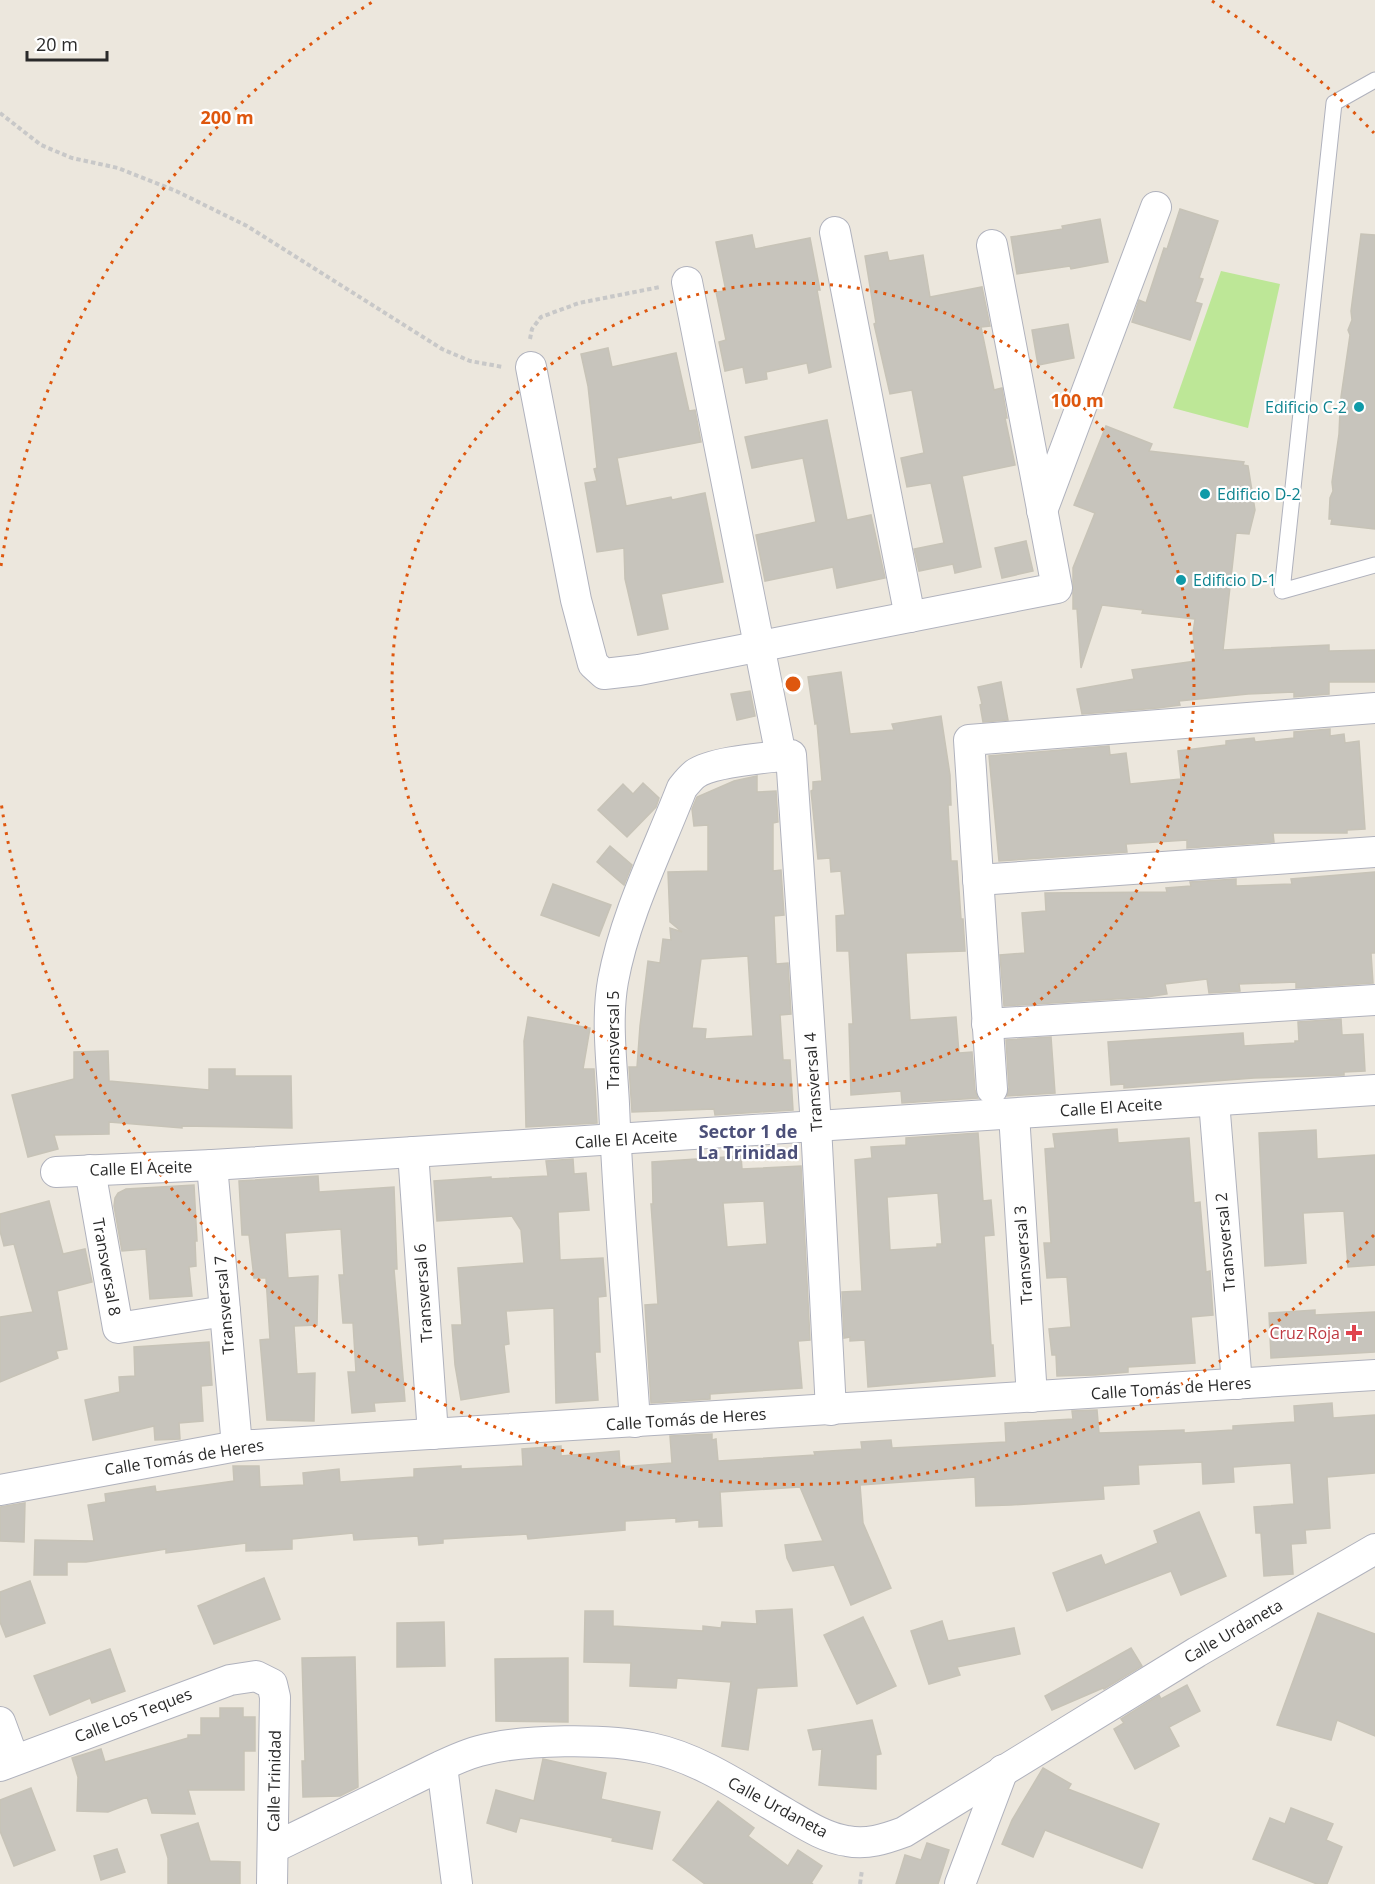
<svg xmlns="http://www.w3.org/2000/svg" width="1375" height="1884" viewBox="0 0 1375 1884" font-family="'Open Sans',sans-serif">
	<rect width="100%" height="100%" fill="#ece7dd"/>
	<!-- pitch -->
	<polygon fill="#bde797" points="1221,271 1280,284 1248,428 1173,408"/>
	<!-- building -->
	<g fill="#c7c4bc" stroke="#c7c3b7" stroke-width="1.5" fill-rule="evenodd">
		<polygon points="1180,209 1218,221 1199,278 1203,279 1195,302 1202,304 1190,340 1132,322 1139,300 1146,303 1164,248 1167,249"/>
		<polygon points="1100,219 1108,262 1071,269 1070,266 1017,274 1011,237 1063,229 1062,226"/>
		<polygon points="1361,234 1375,235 1375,529 1331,524 1332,519 1329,519 1330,498 1333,491 1332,482 1339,434 1340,411 1342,406 1341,397 1350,335 1348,330 1352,320 1351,311"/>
		<polygon points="752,235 755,249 810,238 820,290 817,290 831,367 809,373 807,363 766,372 767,379 746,383 743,367 725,371 719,342 726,340 716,292 726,291 716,242"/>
		<polygon points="887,252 889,261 923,255 930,297 982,287 990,326 981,327 994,390 1002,388 1007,418 1005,418 1015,465 962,476 981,567 955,573 953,564 919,571 914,549 944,543 931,483 907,487 901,458 924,453 912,390 890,394 874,324 876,323 865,256"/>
		<polygon points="1068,324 1074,358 1038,365 1032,330"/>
		<polygon points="608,348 612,367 676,353 689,411 695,410 701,442 617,458 626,506 671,497 672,500 705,493 723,582 661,594 668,629 638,635 625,579 624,548 597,552 585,483 597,481 594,469 597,468 588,386 581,354"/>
		<polygon points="827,420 847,520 871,515 885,578 837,588 833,567 765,581 756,535 816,522 803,458 752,468 745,437"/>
		<polygon points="1106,426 1152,444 1149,451 1244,462 1243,465 1248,466 1255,510 1249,534 1236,533 1223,650 1329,645 1329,651 1375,650 1375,682 1329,682 1329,694 1294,697 1294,692 1248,694 1179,701 1180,705 1158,708 1082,714 1077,689 1134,679 1132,670 1196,661 1193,633 1195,619 1142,613 1143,610 1102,605 1081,668 1077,609 1073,609 1073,568 1095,513 1074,505"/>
		<polygon points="1026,541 1033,571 1002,578 995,548"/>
		<polygon points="841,672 850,734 894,730 892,724 941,716 950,775 951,805 948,805 951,861 957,861 961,919 963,919 965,951 906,953 910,1020 956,1017 959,1053 972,1052 975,1090 978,1098 902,1103 901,1091 851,1095 849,1024 853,1024 849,951 837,951 836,916 845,915 841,871 831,872 830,858 818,859 811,791 813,790 813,782 822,781 817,723 815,724 808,677"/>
		<polygon points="1001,682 1008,720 983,722 980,705 982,704 978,687"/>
		<polygon points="750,691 755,716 737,720 731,694"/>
		<polygon points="1330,729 1330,736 1344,734 1345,743 1359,741 1365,829 1347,830 1347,833 1273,833 1274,842 1187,848 1187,840 1126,844 1127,852 999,861 989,756 1109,746 1110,755 1126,753 1130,784 1181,779 1178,751 1226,745 1226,741 1254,738 1255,742 1294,738 1294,732"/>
		<path d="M757,776V792L776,791L778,822L773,823V871L781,870L784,915L774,916L776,964L788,963L791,1014L780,1015L783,1060H790L793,1110L715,1115L714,1109L632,1112L629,1067H637L640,1026L648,961L660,963L663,939L671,940L670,928L682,932L670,922L668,872L708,871V825L694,826L692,809L697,797L734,781ZM748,956L753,1036L705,1039L706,1029L692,1028L701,959Z"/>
		<polygon points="643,783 659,798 656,807 627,837 598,810 623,784 633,794"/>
		<polygon points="610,846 632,865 624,885 597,862"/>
		<polygon points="1375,872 1375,953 1371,953 1373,983 1296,988 1296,982 1239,984 1240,991 1209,993 1207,979 1165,984 1167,994 1147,997 1004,1006 1000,955 1025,953 1022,913 1046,911 1045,893 1167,892 1166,888 1191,886 1190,882 1236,879 1236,886 1292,884 1291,879"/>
		<polygon points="553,884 611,905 599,936 541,915"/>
		<polygon points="528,1017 590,1028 583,1069 594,1069 597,1123 526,1127 524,1041"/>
		<polygon points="1341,1019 1342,1035 1363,1034 1365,1071 1344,1072 1344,1075 1254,1078 1124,1088 1124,1084 1111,1085 1108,1042 1243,1033 1244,1046 1295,1043 1295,1041 1299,1041 1298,1022"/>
		<polygon points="1051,1037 1055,1093 1007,1096 1009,1088 1006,1040"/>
		<polygon points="108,1051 109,1081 209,1090 209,1069 235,1069 235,1076 291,1076 292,1128 182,1126 182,1128 109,1122 109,1134 54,1135 58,1149 28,1157 12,1095 74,1079 74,1052"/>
		<polygon points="1117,1129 1118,1143 1189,1138 1194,1203 1200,1202 1206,1272 1210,1271 1213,1315 1191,1317 1195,1363 1128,1367 1128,1372 1095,1375 1057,1376 1056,1355 1052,1355 1049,1329 1071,1327 1067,1277 1047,1278 1044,1243 1051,1243 1045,1149 1055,1148 1053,1134"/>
		<polygon points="1316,1130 1317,1159 1375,1155 1375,1265 1348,1267 1344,1211 1303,1213 1306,1263 1265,1266 1259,1133"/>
		<path d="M978,1133L983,1201L991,1200L994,1235L984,1236L991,1345H993L995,1376L868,1387L865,1340L850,1341V1337L844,1338L842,1292L862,1291L855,1160L872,1158L871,1147L906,1145V1138ZM938,1193L942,1244H937V1247L890,1250L887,1197Z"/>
		<path d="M741,1156L742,1169L801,1166L810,1340L798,1341L802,1388L710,1394V1399L651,1403L645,1305L658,1304L651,1204H653L652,1162ZM764,1201L767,1244L727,1247L723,1203Z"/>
		<polygon points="573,1159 574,1174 586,1173 589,1210 558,1212 560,1260 603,1258 606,1296 598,1297 600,1352 595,1352 598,1400 556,1403 554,1308 506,1311 509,1344 504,1345 509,1392 461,1400 455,1365 452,1325 462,1325 458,1268 524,1263 521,1230 512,1216 437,1221 434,1181 491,1177 491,1179 548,1176 546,1161"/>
		<polygon points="318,1176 319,1192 394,1187 397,1269 394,1269 405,1401 374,1403 375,1411 352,1413 348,1372 356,1372 353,1323 343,1323 339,1275 344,1275 341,1229 285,1233 288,1278 318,1276 317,1325 294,1326 297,1374 315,1373 314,1421 267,1420 260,1340 270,1339 266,1278 254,1278 249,1235 242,1235 239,1181"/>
		<polygon points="194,1185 197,1241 195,1241 196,1266 189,1267 192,1296 150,1299 146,1249 122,1251 114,1206 115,1198 118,1193 126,1189"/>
		<polygon points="49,1201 63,1254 85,1249 92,1282 57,1291 67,1349 56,1351 58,1358 0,1382 0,1317 33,1312 14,1244 4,1246 0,1231 0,1214"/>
		<polygon points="1315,1310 1315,1315 1375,1312 1375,1352 1271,1358 1269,1313"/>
		<polygon points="209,1342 212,1385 201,1386 203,1421 179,1423 180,1439 155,1440 154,1426 93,1440 85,1400 120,1392 119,1377 135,1376 134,1347"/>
		<polygon points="1332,1403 1333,1418 1375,1415 1375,1473 1327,1477 1330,1528 1305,1530 1306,1543 1291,1544 1293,1574 1264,1576 1261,1533 1256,1533 1254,1507 1294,1504 1291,1463 1233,1467 1234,1482 1203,1484 1202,1462 1138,1465 1139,1484 1103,1486 1104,1499 1011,1505 976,1506 975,1477 860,1485 863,1523 891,1588 851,1605 834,1565 793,1571 787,1558 785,1545 823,1541 800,1487 720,1492 722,1526 699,1527 699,1520 676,1522 676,1518 625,1521 625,1530 528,1539 527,1534 443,1539 443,1543 419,1545 418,1536 354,1540 353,1533 292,1539 292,1549 246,1551 246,1543 166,1553 166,1549 86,1562 67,1562 67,1575 34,1575 35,1540 94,1541 88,1505 106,1502 105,1494 155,1486 156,1492 234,1481 233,1466 259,1466 260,1487 304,1485 303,1473 339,1469 340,1482 414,1477 414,1469 461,1466 461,1469 523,1466 522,1449 561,1446 561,1456 619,1451 620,1467 672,1463 670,1436 712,1434 712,1440 716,1439 718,1461 815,1455 814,1452 862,1449 861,1442 891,1440 892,1448 1006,1442 1005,1423 1073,1419 1072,1411 1097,1410 1099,1433 1184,1430 1184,1433 1233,1430 1233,1426 1295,1422 1294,1406"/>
		<polygon points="25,1503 24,1542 0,1541 0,1507"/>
		<polygon points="1199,1512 1226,1576 1181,1595 1171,1571 1067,1611 1053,1573 1101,1555 1105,1565 1158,1543 1154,1531"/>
		<polygon points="264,1578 280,1619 214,1644 198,1606"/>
		<polygon points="30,1581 45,1623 6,1637 0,1622 0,1592"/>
		<polygon points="792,1609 797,1686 757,1688 748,1750 722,1746 731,1682 677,1678 676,1688 630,1686 631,1663 584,1662 585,1611 613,1611 613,1626 703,1631 703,1626 721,1628 722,1622 757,1624 756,1611"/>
		<polygon points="1318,1613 1375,1634 1375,1736 1337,1720 1331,1740 1277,1725"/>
		<polygon points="863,1617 896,1686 857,1704 824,1635"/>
		<polygon points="942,1621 948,1641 1014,1628 1020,1654 957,1667 960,1675 929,1684 911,1631"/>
		<polygon points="444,1622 445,1666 397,1667 397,1623"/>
		<polygon points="1131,1648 1142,1666 1104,1689 1103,1688 1052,1710 1045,1696"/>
		<polygon points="110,1649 125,1691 92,1703 90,1698 50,1715 34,1676"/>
		<polygon points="355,1657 358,1787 340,1796 303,1797 302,1761 305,1761 302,1658"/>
		<polygon points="568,1658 568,1722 496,1721 495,1659"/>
		<polygon points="1187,1685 1200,1711 1169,1727 1179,1746 1135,1769 1114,1729 1124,1723 1121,1719 1159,1695 1161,1699"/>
		<polygon points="220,1708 243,1708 243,1717 255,1717 255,1751 244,1751 244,1790 188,1790 195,1814 152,1813 147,1797 108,1812 77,1811 78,1777 72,1758 101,1749 105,1762 188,1738 188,1735 201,1735 201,1718 220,1718"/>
		<polygon points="872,1720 881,1754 876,1755 876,1789 819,1785 822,1749 813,1750 808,1730"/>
		<polygon points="543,1759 606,1773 601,1799 660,1812 652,1849 612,1841 613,1838 520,1818 516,1832 487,1823 496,1790 534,1801"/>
		<polygon points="1043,1768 1071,1784 1068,1789 1159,1824 1142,1868 1045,1830 1033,1857 1002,1844 1012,1820"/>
		<polygon points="31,1788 55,1850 14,1866 0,1831 0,1800"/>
		<polygon points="718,1801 754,1828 748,1836 788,1866 798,1850 822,1866 811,1883 813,1884 705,1884 673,1860"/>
		<polygon points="1291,1808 1333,1824 1326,1840 1342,1847 1327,1884 1317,1884 1253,1859 1270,1818 1285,1824"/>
		<polygon points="198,1823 210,1861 240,1862 240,1884 168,1884 168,1858 161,1835"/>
		<polygon points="927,1843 949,1850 938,1884 896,1884 905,1855 921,1860"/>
		<polygon points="117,1849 125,1872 101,1880 94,1856"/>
	</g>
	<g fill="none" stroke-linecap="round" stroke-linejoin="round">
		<!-- service casing -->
		<g stroke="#b0b2bd" stroke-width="17">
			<polyline id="service" points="1375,80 1334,103 1282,591 1375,565"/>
		</g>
		<!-- minor casing -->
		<g stroke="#b0b2bd" stroke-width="32">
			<g id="minor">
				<polyline points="835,232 910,617"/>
				<polyline points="687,282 781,756"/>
				<polyline points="531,367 576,600 593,664 604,674 639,670 1057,588 992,245"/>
				<polyline points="1042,511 1156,207"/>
				<polyline points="978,880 1375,852"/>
				<polyline points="987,1024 1375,1000"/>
				<polyline points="992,1089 969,740 1375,708"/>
				<polyline points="1214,1101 1237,1384"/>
				<polyline points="1014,1114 1032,1397"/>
				<polyline points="413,1152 433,1434"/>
				<polyline points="212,1165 237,1446"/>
				<polyline points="90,1170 118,1328 225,1311"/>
				<polyline points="56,1172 212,1165 1375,1090"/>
				<path d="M635,1422C628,1316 618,1210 614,1104C612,1064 606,1020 613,981C625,915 658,850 682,788C686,783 690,778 695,774C713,761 767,758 791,755L816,1126L831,1410"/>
				<polyline points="0,1490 237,1446 1375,1375"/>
				<polyline points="0,1722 14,1760"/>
				<polyline points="0,1766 230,1680 256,1676 272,1684 275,1697 272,1884"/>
				<polyline points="442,1766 457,1884"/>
				<path d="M273,1848C316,1827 360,1806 404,1784C428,1773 453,1758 479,1751C523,1739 606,1738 651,1748C699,1758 742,1788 785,1813C804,1824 825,1838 847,1841C867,1845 885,1839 904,1832L1197,1652L1375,1549"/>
				<polyline points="960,1884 1003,1770"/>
			</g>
		</g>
		<!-- path -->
		<g stroke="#c8c8c8" stroke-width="4" stroke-dasharray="4.5 3" stroke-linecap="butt">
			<polyline points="0,113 41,145 72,158 118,168 176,191 247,226 442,349 470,361 503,367"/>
			<polyline points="530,339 532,329 541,317 579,303 660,287"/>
			<polyline points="860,1884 862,1870"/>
		</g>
		<!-- service -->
		<use href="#service" stroke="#fff" stroke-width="15"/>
		<!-- minor -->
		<use href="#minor" stroke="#fff" stroke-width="30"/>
	</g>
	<!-- distance rings -->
	<g fill="none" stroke="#de570e" stroke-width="3" stroke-dasharray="3 6">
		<circle cx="793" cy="684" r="401"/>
		<path d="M1374 1235A801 801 0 0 1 1 802M1 566A801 801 0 0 1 374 1M1212 1A801 801 0 0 1 1374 133"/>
	</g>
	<!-- markers -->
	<g fill="#0f9aa8" stroke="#fff" stroke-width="2">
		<circle cx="1359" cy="407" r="6"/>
		<circle cx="1205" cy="494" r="6"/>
		<circle cx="1181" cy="580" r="6"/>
	</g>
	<path fill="#e0444e" stroke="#fff" stroke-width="2" d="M1351 1324h6v6h6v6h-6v6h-6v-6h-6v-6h6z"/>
	<g text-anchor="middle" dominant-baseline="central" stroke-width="4.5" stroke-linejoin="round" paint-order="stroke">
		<!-- culture labels -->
		<g font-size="16" fill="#0d838f" stroke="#fff" text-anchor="start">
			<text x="1347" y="407" text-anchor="end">Edificio C-2</text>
			<text x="1217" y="494">Edificio D-2</text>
			<text x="1193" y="580">Edificio D-1</text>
		</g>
		<!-- street labels -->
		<g font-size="16" fill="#2a2a2a" stroke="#fff">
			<text transform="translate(613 1040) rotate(-90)">Transversal 5</text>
			<text transform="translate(813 1082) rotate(-94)">Transversal 4</text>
			<text transform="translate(1111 1107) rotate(-4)">Calle El Aceite</text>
			<text transform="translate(626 1139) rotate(-4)">Calle El Aceite</text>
			<text transform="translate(141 1168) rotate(-2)">Calle El Aceite</text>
			<text transform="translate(1225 1242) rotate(-95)">Transversal 2</text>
			<text transform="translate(1023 1255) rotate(-94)">Transversal 3</text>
			<text transform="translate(107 1267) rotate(80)">Transversal 8</text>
			<text transform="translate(423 1293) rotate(-94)">Transversal 6</text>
			<text transform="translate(224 1305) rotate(-95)">Transversal 7</text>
			<text transform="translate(1171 1388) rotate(-4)">Calle Tomás de Heres</text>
			<text transform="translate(686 1419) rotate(-4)">Calle Tomás de Heres</text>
			<text transform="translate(184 1457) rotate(-9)">Calle Tomás de Heres</text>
			<text transform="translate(1233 1631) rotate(-30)">Calle Urdaneta</text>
			<text transform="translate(133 1715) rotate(-21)">Calle Los Teques</text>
			<text transform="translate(274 1781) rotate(-89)">Calle Trinidad</text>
			<text transform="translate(778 1807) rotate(28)">Calle Urdaneta</text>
		</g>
		<!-- health labels -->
		<g font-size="16" fill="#be3a42" stroke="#fff" text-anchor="end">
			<text x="1340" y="1333">Cruz Roja</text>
		</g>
		<!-- neighbourhood labels -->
		<g font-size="18" font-weight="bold" fill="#4c5079" stroke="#fff">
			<text x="748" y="1131">Sector 1 de<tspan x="748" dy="21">La Trinidad</tspan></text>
		</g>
	</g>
	<circle cx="793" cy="684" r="9" fill="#de570e" stroke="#fff" stroke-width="3"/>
	<g font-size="18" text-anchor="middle" font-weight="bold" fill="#de570e" stroke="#fff" stroke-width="4.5" stroke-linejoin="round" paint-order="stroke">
		<text x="227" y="124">200 m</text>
		<text x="1077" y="407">100 m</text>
	</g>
	<!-- scale -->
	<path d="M27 51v9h80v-9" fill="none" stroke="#2a2a2a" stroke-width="3"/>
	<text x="36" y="51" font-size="18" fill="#2a2a2a" stroke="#ffffff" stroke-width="4.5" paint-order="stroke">20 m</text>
</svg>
